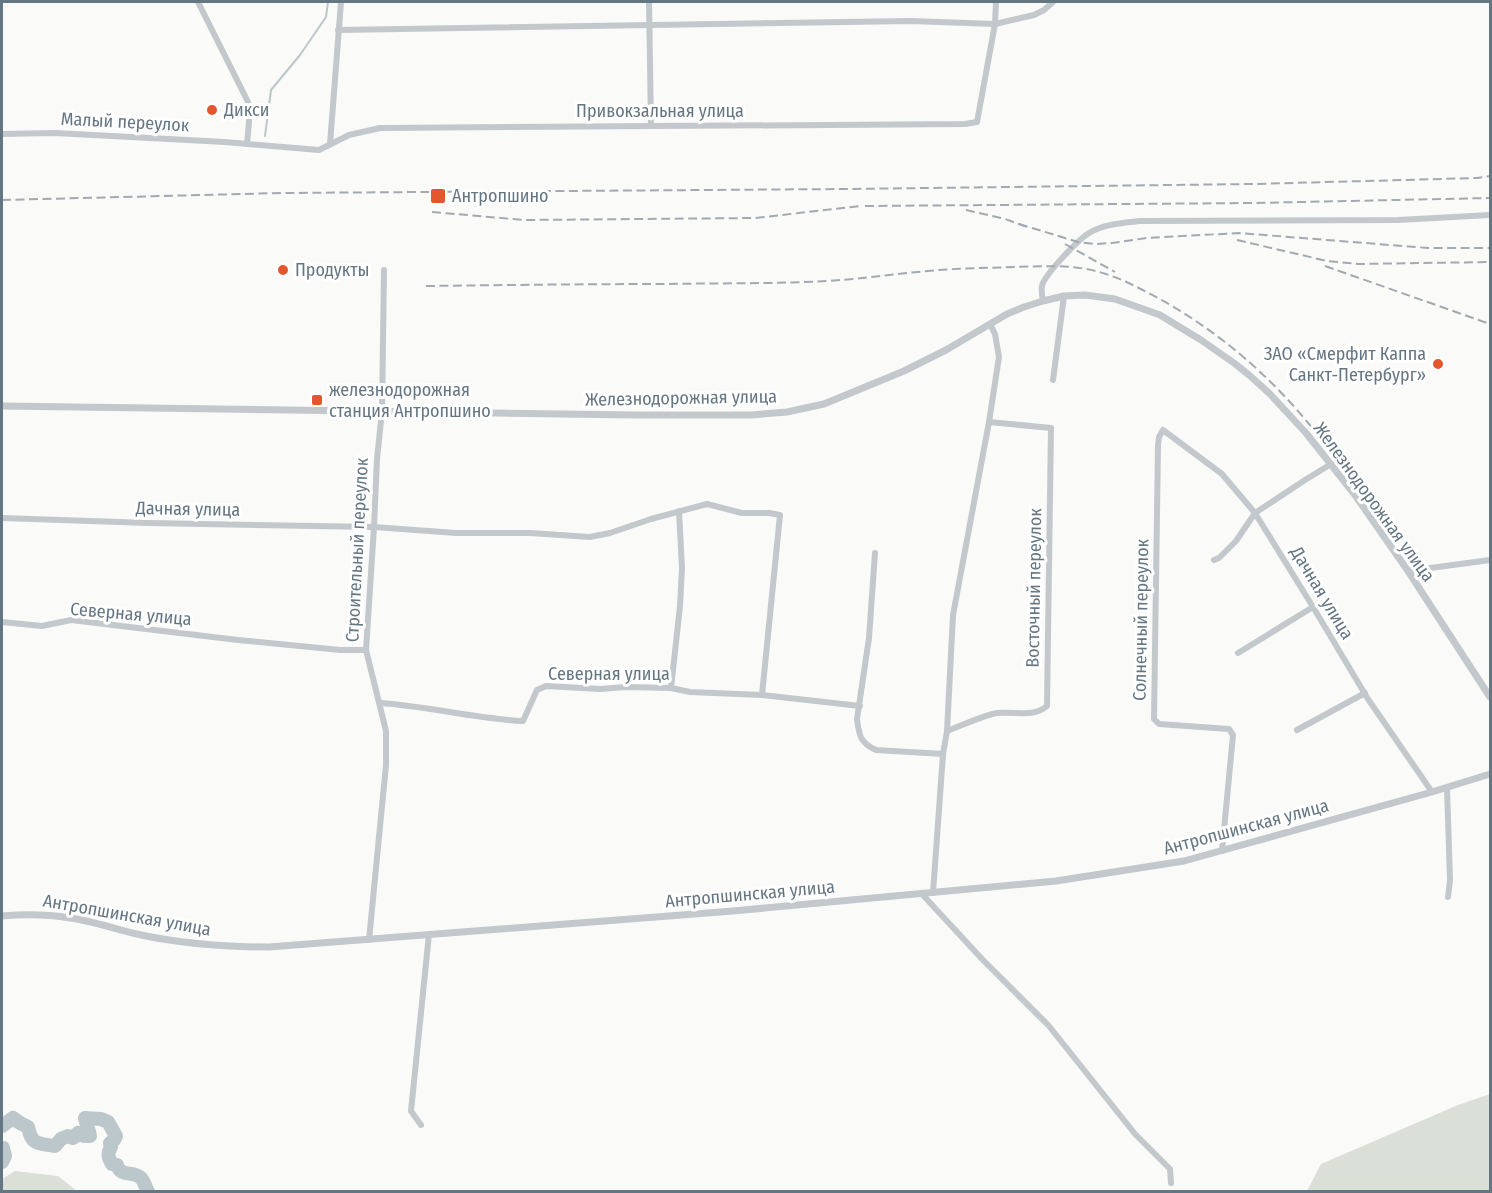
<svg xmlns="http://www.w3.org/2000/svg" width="1492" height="1193" viewBox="0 0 1492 1193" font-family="'Fira Sans Condensed',sans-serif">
	<rect width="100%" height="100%" fill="#fafaf8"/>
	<!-- green -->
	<g fill="#dadfd7">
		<polygon points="1490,1094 1490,1191 1307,1191 1321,1164 1458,1105"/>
		<polygon points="15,1171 58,1176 77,1191 2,1191 2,1179"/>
	</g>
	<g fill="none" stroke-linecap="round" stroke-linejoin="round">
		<!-- stream -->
		<polyline stroke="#bbc7cb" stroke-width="2" points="265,136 271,90 300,55 326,17 328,2"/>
		<!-- river -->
		<g stroke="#bbc7cb" stroke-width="14">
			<path d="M2,1126L13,1118L20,1123L28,1127C32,1146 38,1143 55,1146L61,1139L68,1136L73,1138L78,1133L84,1136H90C89,1129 86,1124 85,1118L101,1119L108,1122L116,1136L114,1140L110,1143L111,1147C107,1154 108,1157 112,1164L117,1165C121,1178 133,1170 141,1178C144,1181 146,1188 148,1192"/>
			<polyline points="2,1148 3,1148 5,1156 2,1162"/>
		</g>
		<!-- minor -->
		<g stroke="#c3c8cc" stroke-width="6">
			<polyline points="198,2 248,102 250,111 247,144"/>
			<polyline points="649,2 651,126"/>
			<polyline points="338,30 911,21 995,24 1034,15 1044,10 1053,2"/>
			<polyline points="2,134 55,133 225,142 319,150 349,135 380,128 965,124 977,122 995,24 996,2"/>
			<polyline points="330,144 341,2"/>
			<path d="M1043,301C1042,296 1041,291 1042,286C1044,275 1078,240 1089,233C1103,224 1123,223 1140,221L1398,220L1490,215"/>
			<polyline points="1053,380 1064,296"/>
			<polyline points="2,518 148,523 374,527 456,533 530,533 590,537 610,533 651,519 707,504 742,513 769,513 780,515 762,695"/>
			<path d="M875,553L869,638L857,719C859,735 860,743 876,750L943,754"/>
			<polyline points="1214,560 1219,558 1236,541 1255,513 1305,480 1331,464"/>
			<polyline points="1408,571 1490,560"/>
			<polyline points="2,622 42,626 71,620 238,640 340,650 366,650"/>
			<polyline points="1238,653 1313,607"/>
			<polyline points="671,688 680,606 682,568 679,511"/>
			<path d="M380,703C428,706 475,719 523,721L537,690L546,686L600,689L626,687L671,688L690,692L762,695L860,706"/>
			<polyline points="1297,730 1365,693"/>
			<path d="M947,731C961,726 984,715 997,713C1014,711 1033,718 1047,706L1051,428L989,422"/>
			<polyline points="1447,788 1450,880 1448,897"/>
			<polyline points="1222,851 1233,735 1229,729 1159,724 1154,719 1158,445 1159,437 1163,430 1222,474 1255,513 1313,607 1368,699 1432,792"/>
			<polyline points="921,893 982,959 1049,1026 1135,1134 1170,1169 1171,1183"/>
			<polyline points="933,893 943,754 947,731 953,615 989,422 999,357 995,334 990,324"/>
			<polyline points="369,940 386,765 386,731 366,650 374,527 377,459 382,411 384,270"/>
			<polyline points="421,1125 411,1111 429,934"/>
		</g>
		<!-- tertiary -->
		<g stroke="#c3c8cc" stroke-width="7">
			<polyline points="2,406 635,415 751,415 787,412 824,404 904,371 946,350 1007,314 1024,307 1043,301 1064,296 1085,295 1115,299 1160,315 1201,340 1234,363 1249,375 1270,394 1306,433 1355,495 1408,571 1490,697"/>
			<path d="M2,916C25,914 46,914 70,918C94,921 117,930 141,935C184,944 226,947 269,947L733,911L1056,881L1184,861L1432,792L1490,774"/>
		</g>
		<!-- rail -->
		<g stroke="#a2aab0" stroke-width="2" stroke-dasharray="9 4.5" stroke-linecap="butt">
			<polyline points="2,200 282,193 846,189 1254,184 1477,178 1490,176"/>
			<polyline points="865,206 1253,203 1490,198"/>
			<polyline points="966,210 1005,219 1027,227"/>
			<polyline points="432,212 524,220 755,218 861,206"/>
			<polyline points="1019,224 1078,242 1096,244 1112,243 1147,238 1239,233 1428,248 1490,248"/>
			<polyline points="1237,240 1327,261 1358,264 1490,262"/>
			<polyline points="1065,244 1115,272"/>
			<polyline points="1325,266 1490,324"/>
			<path d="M426,286C506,285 587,284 667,284C720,283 774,284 827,281C861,279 894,274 928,271C957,268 986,268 1015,267C1045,266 1076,264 1106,274C1127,281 1147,292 1167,303C1229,339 1281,386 1324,443"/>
		</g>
	</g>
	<!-- markers -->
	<g fill="#e4572e" stroke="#fff" stroke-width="2">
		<circle cx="212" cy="110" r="6"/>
		<rect x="430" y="188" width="16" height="16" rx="3"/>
		<circle cx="283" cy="270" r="6"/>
		<circle cx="1438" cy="364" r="6"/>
		<rect x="311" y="394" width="12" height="12" rx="3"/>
	</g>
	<g text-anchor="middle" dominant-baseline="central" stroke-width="6" stroke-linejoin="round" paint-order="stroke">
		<!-- poi labels -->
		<g font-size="18" fill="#657683" stroke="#fff" text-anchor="start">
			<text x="224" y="110">Дикси</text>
			<text x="452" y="196">Антропшино</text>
			<text x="295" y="270">Продукты</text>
			<text x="1426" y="354" text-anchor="end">ЗАО «Смерфит Каппа<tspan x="1426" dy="21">Санкт-Петербург»</tspan></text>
			<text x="329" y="390">железнодорожная<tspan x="329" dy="21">станция Антропшино</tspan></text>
		</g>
		<!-- street labels -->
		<g font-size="18" fill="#657683" stroke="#fff">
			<text x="660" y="111">Привокзальная улица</text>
			<text transform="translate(125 122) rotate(3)">Малый переулок</text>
			<text transform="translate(681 398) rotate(-1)">Железнодорожная улица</text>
			<text transform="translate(1374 502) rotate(54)">Железнодорожная улица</text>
			<text transform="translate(188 509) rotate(1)">Дачная улица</text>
			<text transform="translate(357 550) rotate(-87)">Строительный переулок</text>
			<text transform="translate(1034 588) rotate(-89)">Восточный переулок</text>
			<text transform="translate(1322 593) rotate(59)">Дачная улица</text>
			<text transform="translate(131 614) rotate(5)">Северная улица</text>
			<text transform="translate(1141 620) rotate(-89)">Солнечный переулок</text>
			<text x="609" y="674">Северная улица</text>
			<text transform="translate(1246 827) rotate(-15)">Антропшинская улица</text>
			<text transform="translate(750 894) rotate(-5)">Антропшинская улица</text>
			<text transform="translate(127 915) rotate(10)">Антропшинская улица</text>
		</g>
	</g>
	<!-- border -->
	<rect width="1492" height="1193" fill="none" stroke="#657683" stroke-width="6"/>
</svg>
